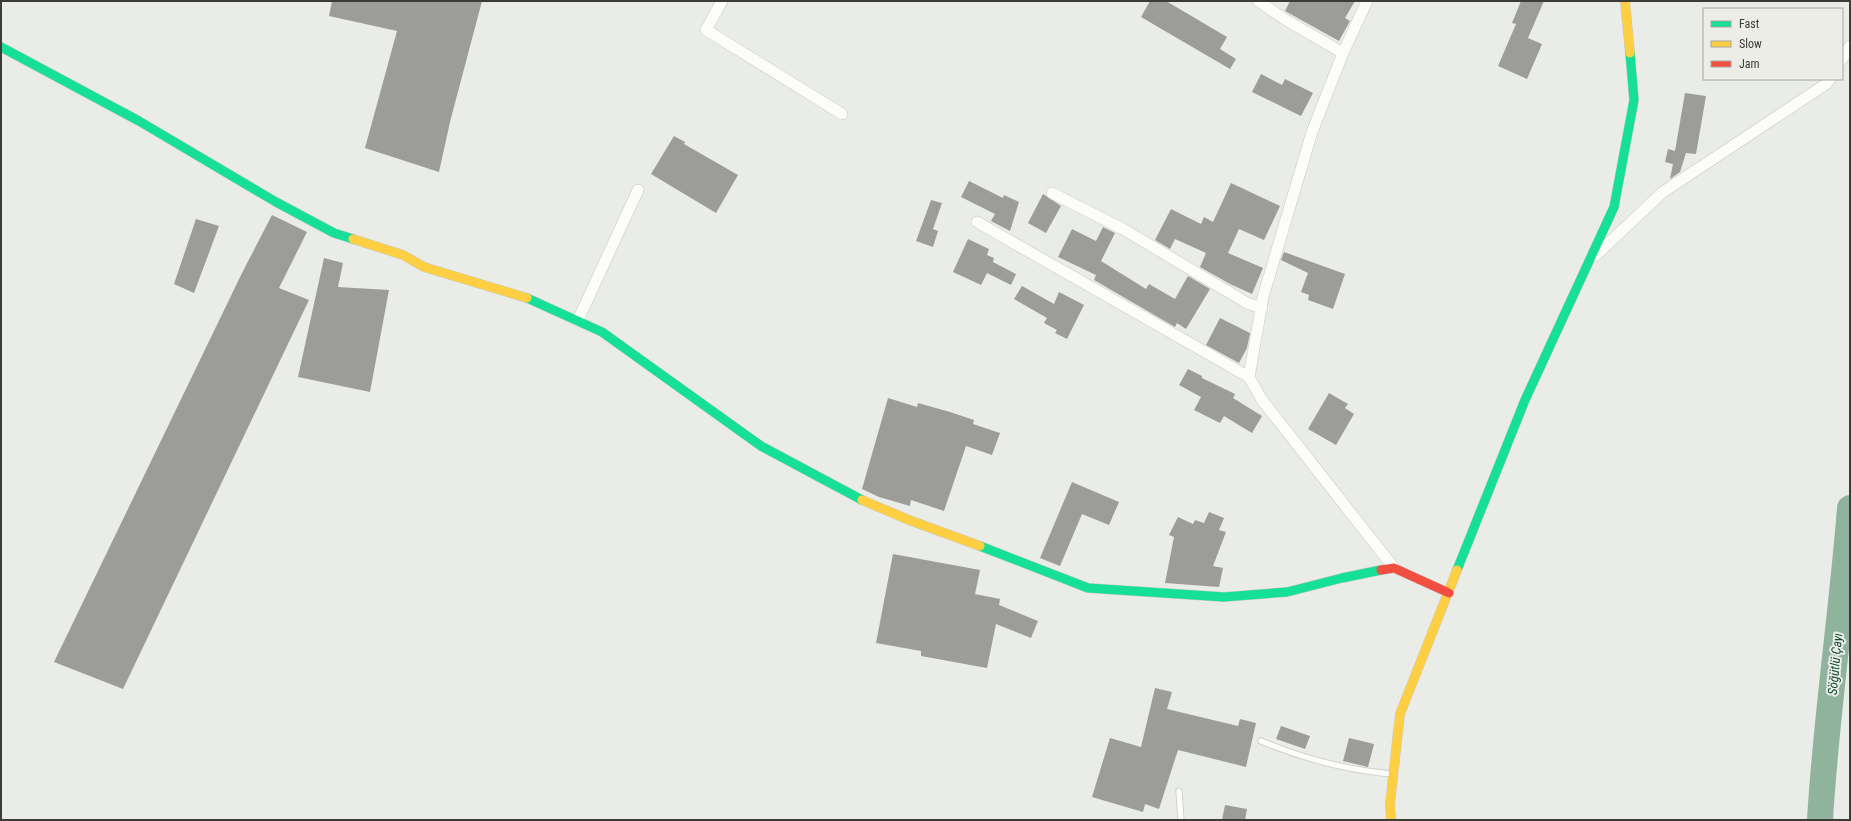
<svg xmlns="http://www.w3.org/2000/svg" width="1851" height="821" viewBox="0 0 1851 821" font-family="'Roboto Condensed',sans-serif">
	<rect width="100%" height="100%" fill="#eaece7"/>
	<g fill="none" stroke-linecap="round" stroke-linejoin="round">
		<!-- river -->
		<path stroke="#90b39e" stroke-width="26" d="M1820,820C1826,716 1842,612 1850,508"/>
	</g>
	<!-- building -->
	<g fill="#9c9d9a">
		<polygon points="332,1 482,1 450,122 439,172 365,148 397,31 329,16"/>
		<polygon points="1150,1 1166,1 1227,37 1220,49 1236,59 1230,69 1141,17"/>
		<polygon points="1290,1 1355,1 1345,18 1350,21 1339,41 1285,11"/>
		<polygon points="1521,1 1544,1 1528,38 1542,44 1527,79 1498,66 1516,24 1512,23"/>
		<polygon points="1261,74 1282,85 1285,79 1313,93 1301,116 1252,92"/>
		<polygon points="1685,93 1706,96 1696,154 1686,153 1680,172 1670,179 1673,164 1665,162 1668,149 1675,151"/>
		<polygon points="674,136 685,142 684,144 738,175 716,213 651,174"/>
		<polygon points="969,181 1003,198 1004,195 1019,202 1010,231 991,221 995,214 961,197"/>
		<polygon points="1231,183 1280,206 1264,240 1239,229 1228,253 1263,268 1252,294 1230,284 1200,267 1206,253 1175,239 1170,249 1155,240 1171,209 1201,224 1204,217 1213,222"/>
		<polygon points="1043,194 1061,206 1046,233 1028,223"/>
		<polygon points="931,200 942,203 933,229 938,231 933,247 916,241"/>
		<polygon points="272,215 307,232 279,288 309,300 123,689 54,662 242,273"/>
		<polygon points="196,219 219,226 194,293 174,284"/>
		<polygon points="1103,227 1115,233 1101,261 1146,289 1149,284 1175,299 1188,276 1210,289 1186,329 1177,323 1175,327 1094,280 1096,275 1058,257 1072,229 1096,241"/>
		<polygon points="968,239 989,249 987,255 994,258 993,262 1016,274 1011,285 987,273 981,285 953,272"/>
		<polygon points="1284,252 1345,274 1333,309 1308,300 1309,295 1301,292 1308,273 1281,260"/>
		<polygon points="324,258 343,263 338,287 389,290 370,392 298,377"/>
		<polygon points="1022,286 1054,304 1059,292 1084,305 1067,339 1055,333 1057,330 1044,323 1047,318 1014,299"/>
		<polygon points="1220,318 1250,333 1247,348 1239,363 1206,345"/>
		<polygon points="1188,369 1202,376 1202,378 1235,394 1233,398 1262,416 1252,433 1224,416 1220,423 1194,410 1201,397 1179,385"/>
		<polygon points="1329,393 1348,404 1345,408 1354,414 1336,445 1308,429"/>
		<polygon points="888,398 917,407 918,403 950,412 974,420 973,424 1000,433 992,455 966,446 944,511 911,500 910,506 879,497 862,489"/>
		<polygon points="1072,482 1119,502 1109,525 1082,514 1060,566 1040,558"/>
		<polygon points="1209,512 1224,518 1219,530 1226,532 1213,566 1223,568 1219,587 1165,583 1174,537 1169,535 1178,517 1193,524 1195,520 1204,523"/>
		<polygon points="893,554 980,570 975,594 1000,599 999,605 1038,621 1031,638 996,624 987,668 921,656 921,651 876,643"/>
		<polygon points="1155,688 1172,692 1167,709 1238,726 1240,719 1256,723 1246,767 1178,750 1159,809 1145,804 1143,812 1092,797 1110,738 1141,747"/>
		<polygon points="1281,726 1310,736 1305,749 1276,739"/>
		<polygon points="1349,738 1374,744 1368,767 1343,761"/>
		<polygon points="1225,805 1247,809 1245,820 1222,820"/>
	</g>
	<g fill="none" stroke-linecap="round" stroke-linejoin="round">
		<!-- lane casing -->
		<g stroke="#c7c9c5" stroke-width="7">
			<g id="lane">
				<path d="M1261,741C1304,759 1346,770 1392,774"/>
				<polyline points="1179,791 1181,820"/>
			</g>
		</g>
		<!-- street casing -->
		<g stroke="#c7c9c5" stroke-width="12">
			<g id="street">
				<polyline points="722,1 706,30 842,114"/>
				<polyline points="1258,1 1286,20 1343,53"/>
				<polyline points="1842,59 1850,46"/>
				<polyline points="1052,193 1123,229 1247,303 1262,308"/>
				<polyline points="977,222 1249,377 1262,400 1394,568"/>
				<polyline points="1595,256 1663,192 1826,84 1830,79"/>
				<polyline points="578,320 638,190"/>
				<polyline points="1249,377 1263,297 1312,132 1343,53 1367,1"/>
			</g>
		</g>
		<!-- fast casing -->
		<g stroke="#c7c9c5" stroke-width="10">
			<g id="fast">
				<polyline points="1,47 139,121 276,202 334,233 353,239"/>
				<polyline points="527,298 602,332 761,446 862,500"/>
				<polyline points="980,546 1088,588 1224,597 1287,592 1342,578 1381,570"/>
				<polyline points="1457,570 1525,400 1614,207 1634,100 1630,53"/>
			</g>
		</g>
		<!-- slow casing -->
		<g stroke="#c7c9c5" stroke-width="10">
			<g id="slow">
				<polyline points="1625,1 1630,53"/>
				<polyline points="353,239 403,255 424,267 527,298"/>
				<polyline points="862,500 909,520 980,546"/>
				<polyline points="1391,820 1390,804 1400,714 1457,570"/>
			</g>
		</g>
		<!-- jam casing -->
		<g stroke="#c7c9c5" stroke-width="10">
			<polyline id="jam" points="1381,570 1394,568 1449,593"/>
		</g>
		<!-- lane -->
		<use href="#lane" stroke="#fcfcfb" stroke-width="5.5"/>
		<!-- street -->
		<use href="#street" stroke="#fcfcfb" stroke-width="11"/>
		<!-- fast -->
		<use href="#fast" stroke="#16e098" stroke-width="9"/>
		<!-- slow -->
		<use href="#slow" stroke="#ffcf43" stroke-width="9"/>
		<!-- jam -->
		<use href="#jam" stroke="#f24e42" stroke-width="9"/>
	</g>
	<g text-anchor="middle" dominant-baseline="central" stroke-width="4" stroke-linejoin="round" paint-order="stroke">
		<!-- water labels -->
		<g font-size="13" font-style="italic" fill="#0b4a2f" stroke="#ebede6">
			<text transform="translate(1835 664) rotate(-85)">Söğütlü Çayı</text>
		</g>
	</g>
	<!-- border -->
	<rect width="1851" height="821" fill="none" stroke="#3b3b38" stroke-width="4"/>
	<!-- legend -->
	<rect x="1703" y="8" width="140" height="72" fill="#ebede6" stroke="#a5a6a0"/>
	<rect x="1711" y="21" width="20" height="6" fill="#16e098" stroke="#a5a6a0"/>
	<text x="1739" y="28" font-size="12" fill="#3b3b38">Fast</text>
	<rect x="1711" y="41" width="20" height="6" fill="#ffcf43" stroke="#a5a6a0"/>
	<text x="1739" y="48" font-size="12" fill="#3b3b38">Slow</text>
	<rect x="1711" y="61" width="20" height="6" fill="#f24e42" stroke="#a5a6a0"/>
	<text x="1739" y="68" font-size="12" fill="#3b3b38">Jam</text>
</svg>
